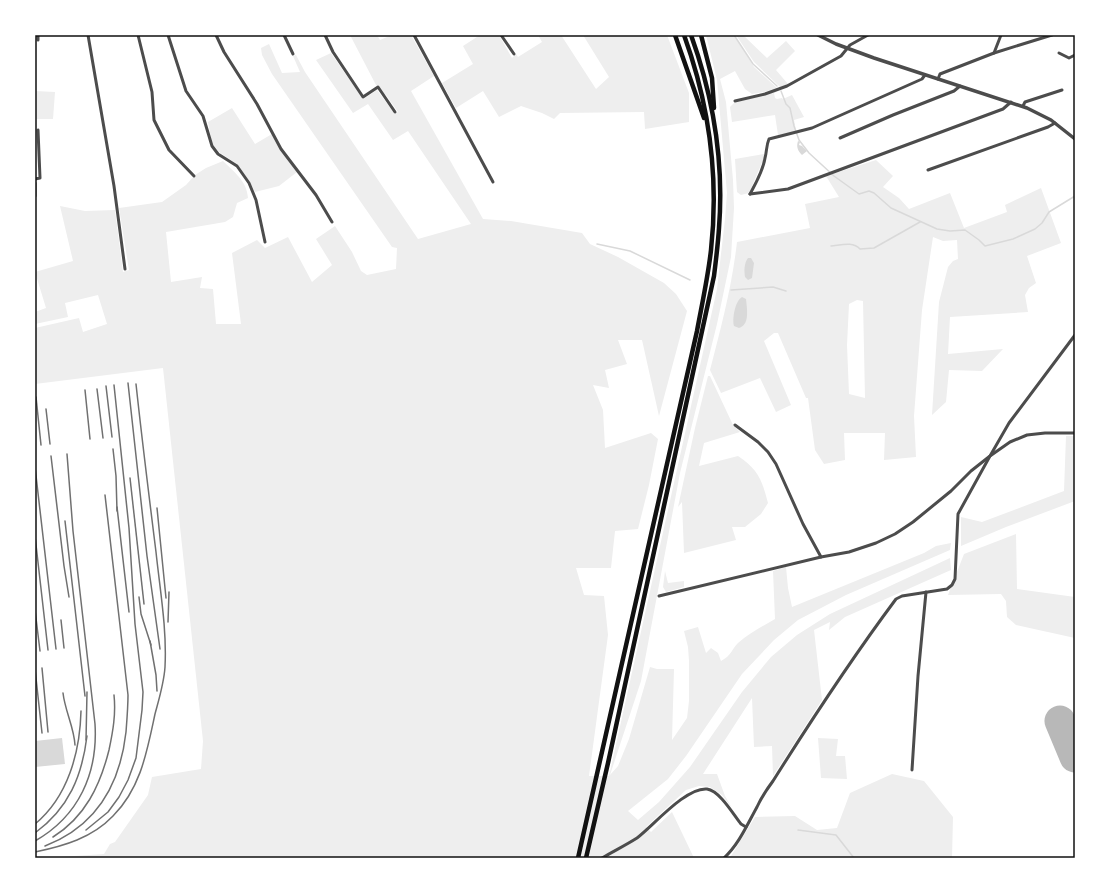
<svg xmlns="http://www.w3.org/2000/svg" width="1110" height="893" viewBox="0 0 1110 893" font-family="'Varela Round',sans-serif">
	<rect width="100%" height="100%" fill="#fff"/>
	<!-- green -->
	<g fill="#eee" fill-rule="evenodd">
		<path d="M350,35H377L380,40L392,35H411L434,76L411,91L483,219L511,221L582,233L590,244L618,257L664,283L676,294L687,311L659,416L642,340H618L627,364L605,370L609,388L593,385L603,410L605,448L651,433L658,439L649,485L638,529L615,531L611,568H576L584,595L604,596L608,635L589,776H609L717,289L725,219L727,193L717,80L706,35H731L735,37L754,67L777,88L764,92L752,94L745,89L735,71L720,79L726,102L733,180L734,208L731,257L717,324L680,473L641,681L610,775L618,766L629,739L650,667L657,669H674L672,740L687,718L689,701V661L688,647L684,631L698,627L706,653L711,648L718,653L721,661C732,655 731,650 738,643C749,633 763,626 775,619L773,571L786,567L788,588L792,607L924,553L936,546L951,543L950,550L846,595L798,620L774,640L742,674L686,756L668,779L628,811L638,820L659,802L690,767L742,692L771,657L797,635L830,614L950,558L951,570L845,617L829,630L830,622L814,630L822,700L773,776L772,746L754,747L752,698L703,774H717L725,796L732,808L722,795L710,787L699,786L686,790L646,827L651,832L672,812L694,858H45L104,854L110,844L115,842L148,795L152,777L201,769L203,741L163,368L35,384V328L79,318L83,332L107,324L98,295L65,303L68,317L35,324V312L46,308L35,272L73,261L60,206L85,211L115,210L123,272L129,270L119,208L162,202L186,185L195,175L206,168L223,161C234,172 247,181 248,198L237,203L233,217L225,222L166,232L171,282L202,277L200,288L213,289L216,324H241L232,253L257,240L265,248L288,237L312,282L332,265L316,239L335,226L352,252L361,271L367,275L396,269L397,248L392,247L272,74L262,55L261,48L269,44L282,73L300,72L293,56L296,55L305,72L418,239L471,224L408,131L393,140L368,104L353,113L316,60L331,53L363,99L377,90L395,114L398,112L386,95H384L376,85Z"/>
		<polygon points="480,35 499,35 512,58 516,54 518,57 542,42 538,35 561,35 596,89 609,77 583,35 667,35 689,93 689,122 645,129 644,112 560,113 554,119 542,113 521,106 499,117 483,91 456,108 442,83 473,64 463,46"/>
		<polygon points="736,35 743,35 767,58 786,41 795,51 776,70 788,84 780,87 754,62"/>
		<polygon points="35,91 55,92 53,119 35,119"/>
		<polygon points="779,91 774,93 775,98 777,99 782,98 783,99 792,95 804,117 794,120 796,130 790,133 778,135 775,115 732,122 730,107 734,103"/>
		<polygon points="232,108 255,144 272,134 297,172 279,186 255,192 250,182 237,164 219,152 213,144 211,138 208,122"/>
		<polygon points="764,154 764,158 749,193 741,195 737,192 735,159"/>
		<path d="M876,160L893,176L883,187L899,198L909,209L950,193L964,228L1007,212L1005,205L1041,188L1061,243L1027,256L1036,283L1029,288L1025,295L1028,312L950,317L948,354L1003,349L982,371L949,370L946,402L932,415L939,302L948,267L953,261L958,259L957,240L943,241L933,237L922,310L914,416L916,457L884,460L885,433H844L845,460L824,464L815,450L808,398H806L778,333H774L764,341L791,405L776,412L760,378L721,393L710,370C721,328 732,286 737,242L810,228L805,204L839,197L826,176ZM857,300L863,301L865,398L849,394L847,345L849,304Z"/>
		<path d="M708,376H710L733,425L740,432L704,443L699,466L738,456C758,469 762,480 768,503L761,514L745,527H732L736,540L684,553L682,502L678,507L695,428Z"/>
		<polygon points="1066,436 1075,436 1075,501 1006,527 961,546 961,517 982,522 1064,491"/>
		<polygon points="1016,534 1017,589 1075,597 1075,638 1016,625 1007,617 1006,601 1001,594 948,595 964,554"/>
		<polygon points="665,571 668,583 684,581 684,587 666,592 663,587"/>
		<polygon points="818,738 838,739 836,756 845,756 847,779 821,778"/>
		<polygon points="892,774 924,781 953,817 952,858 728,858 731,856 755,817 795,816 817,830 837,828 850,793"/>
	</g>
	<!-- water -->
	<g fill="#d9d9d9">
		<path d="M798,141L800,142L799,145L802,146L807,151L802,155C798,151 796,147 798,141Z"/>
		<path d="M748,258H751L754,263L752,278L748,280L745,277C744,271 744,263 748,258Z"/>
		<path d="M742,297L746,299C747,309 750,325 739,328L734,326C732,319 735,301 742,297Z"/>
		<polygon points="62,738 65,764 35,767 35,741"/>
	</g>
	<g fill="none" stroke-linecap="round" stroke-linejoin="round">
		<!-- stream -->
		<g stroke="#d9d9d9" stroke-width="1.5">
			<polyline points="734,35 753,64 777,86"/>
			<polyline points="781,91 786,104 790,108 794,126 799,140 809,153 834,176 859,194 869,191 874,193 891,208 937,229 950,231 965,230 979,240 985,246 1013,239 1035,229 1042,223 1049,212 1075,196"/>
			<polyline points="597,244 630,251 690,280"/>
			<path d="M831,246C841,245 853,241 860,249L874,248L920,222"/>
			<polyline points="731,290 773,287 786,291"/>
			<polyline points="798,830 836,835 854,858"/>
		</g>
		<!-- runway -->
		<polyline stroke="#b8b8b8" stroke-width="31" points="1060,721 1075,757"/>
		<!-- minor -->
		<g stroke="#4c4c4c" stroke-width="3">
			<polyline points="38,35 38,40"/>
			<polyline points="88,35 114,186 125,269"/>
			<polyline points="138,35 152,92 154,120 169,150 194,176"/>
			<polyline points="168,35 186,91 203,116 212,146 218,154 237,166 249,183 256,200 265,242"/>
			<polyline points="216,35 224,52 257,104 281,149 316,195 332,222"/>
			<polyline points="284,35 293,54"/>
			<polyline points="325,35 333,52 363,97 378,87 395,112"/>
			<polyline points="414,35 493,182"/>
			<polyline points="501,35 514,54"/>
			<polyline points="994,53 1001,35"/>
			<polyline points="1059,53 1069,58 1075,55"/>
			<polyline points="938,79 940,74 994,53 1052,35"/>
			<polyline points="735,101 765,94 787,86 841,56 850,45 868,35"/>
			<polyline points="1023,106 1025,102 1062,90"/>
			<polyline points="840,138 893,115 954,91 960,86"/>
			<polyline points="928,170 1048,127 1055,123"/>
			<polyline points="35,179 40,178 38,130"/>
			<polyline points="35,183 35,196"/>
			<polyline points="750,194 788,189 1003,109 1011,102"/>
			<path d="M750,194C756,183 763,171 765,158C767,151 766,146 769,139L812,128L922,79L925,75"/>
			<polyline points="735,425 758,442 768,452 776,464 803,524 821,557"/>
			<polyline points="659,596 821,557 849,552 876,543 895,534 913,522 951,491 971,471 990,456 1009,423 1075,335"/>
			<polyline points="912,770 918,676 926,592"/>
			<path d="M602,858C614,851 626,845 637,838C654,825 686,787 707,789C720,791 733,814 741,824L746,827"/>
			<path d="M724,858C739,844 747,825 757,807C761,798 767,789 773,781C812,719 852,658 896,599L902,596L947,589L952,585L955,579L958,514L990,456L1010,442L1027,435L1045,433H1075"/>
		</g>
		<!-- tertiary -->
		<polyline stroke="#4c4c4c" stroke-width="3.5" points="818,35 836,44 874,58 1027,108 1051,120 1075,139"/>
		<!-- primary -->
		<g stroke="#111" stroke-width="4.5">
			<polyline points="675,35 704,118"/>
			<polyline points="701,35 712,78 714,108"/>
			<path d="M578,858L697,331C702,304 708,277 711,250C719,177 709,104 684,35"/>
			<path d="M586,858L608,763L714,276C716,260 718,244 719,228C724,163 713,96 691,35"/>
		</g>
		<!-- rail -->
		<g stroke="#707070" stroke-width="1.5">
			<polyline points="128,383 147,556 160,649"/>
			<polyline points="106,386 112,437"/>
			<polyline points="97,389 103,438"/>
			<polyline points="85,390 90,439"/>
			<polyline points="36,397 41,445"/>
			<polyline points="46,409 50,444"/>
			<polyline points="113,449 116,476 117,511"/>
			<polyline points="51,456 64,566 69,597"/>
			<polyline points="35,467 56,649"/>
			<polyline points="130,478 144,604"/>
			<polyline points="117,507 129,612"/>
			<polyline points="157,508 166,598"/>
			<polyline points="65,521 85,696"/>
			<polyline points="35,536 48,650"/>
			<polyline points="139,597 141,614 151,645"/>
			<polyline points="35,610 40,651"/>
			<polyline points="61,620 64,648"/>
			<polyline points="168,622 169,592"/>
			<polyline points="150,641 156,675 157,691"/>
			<polyline points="42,668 48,732"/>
			<polyline points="35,669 42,733"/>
			<path d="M63,693C65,711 74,727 75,745"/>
			<polyline points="86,740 87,692"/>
			<path d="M35,824C68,797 80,752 81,711"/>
			<polyline points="86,830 108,812 119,797 128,780 136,758 142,710 143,692 135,624 129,528 114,385"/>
			<path d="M35,833C69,808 82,776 87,736"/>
			<path d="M53,837C85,817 100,786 109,750C113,731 116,714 114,695"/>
			<path d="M35,841C79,816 98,773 95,724L73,531L67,454"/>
			<path d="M45,846C97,826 120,785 126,732C127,719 128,707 128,695L105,495"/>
			<path d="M35,852C64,846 92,838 113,816C141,788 147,751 155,714C159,699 164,683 165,667C167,629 160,590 156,552C149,496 142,440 136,384"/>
		</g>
	</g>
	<!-- border -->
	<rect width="1110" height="893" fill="none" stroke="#ffffff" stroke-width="72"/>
	<rect x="36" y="36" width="1038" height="821" fill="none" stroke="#111" stroke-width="1.5"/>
</svg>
